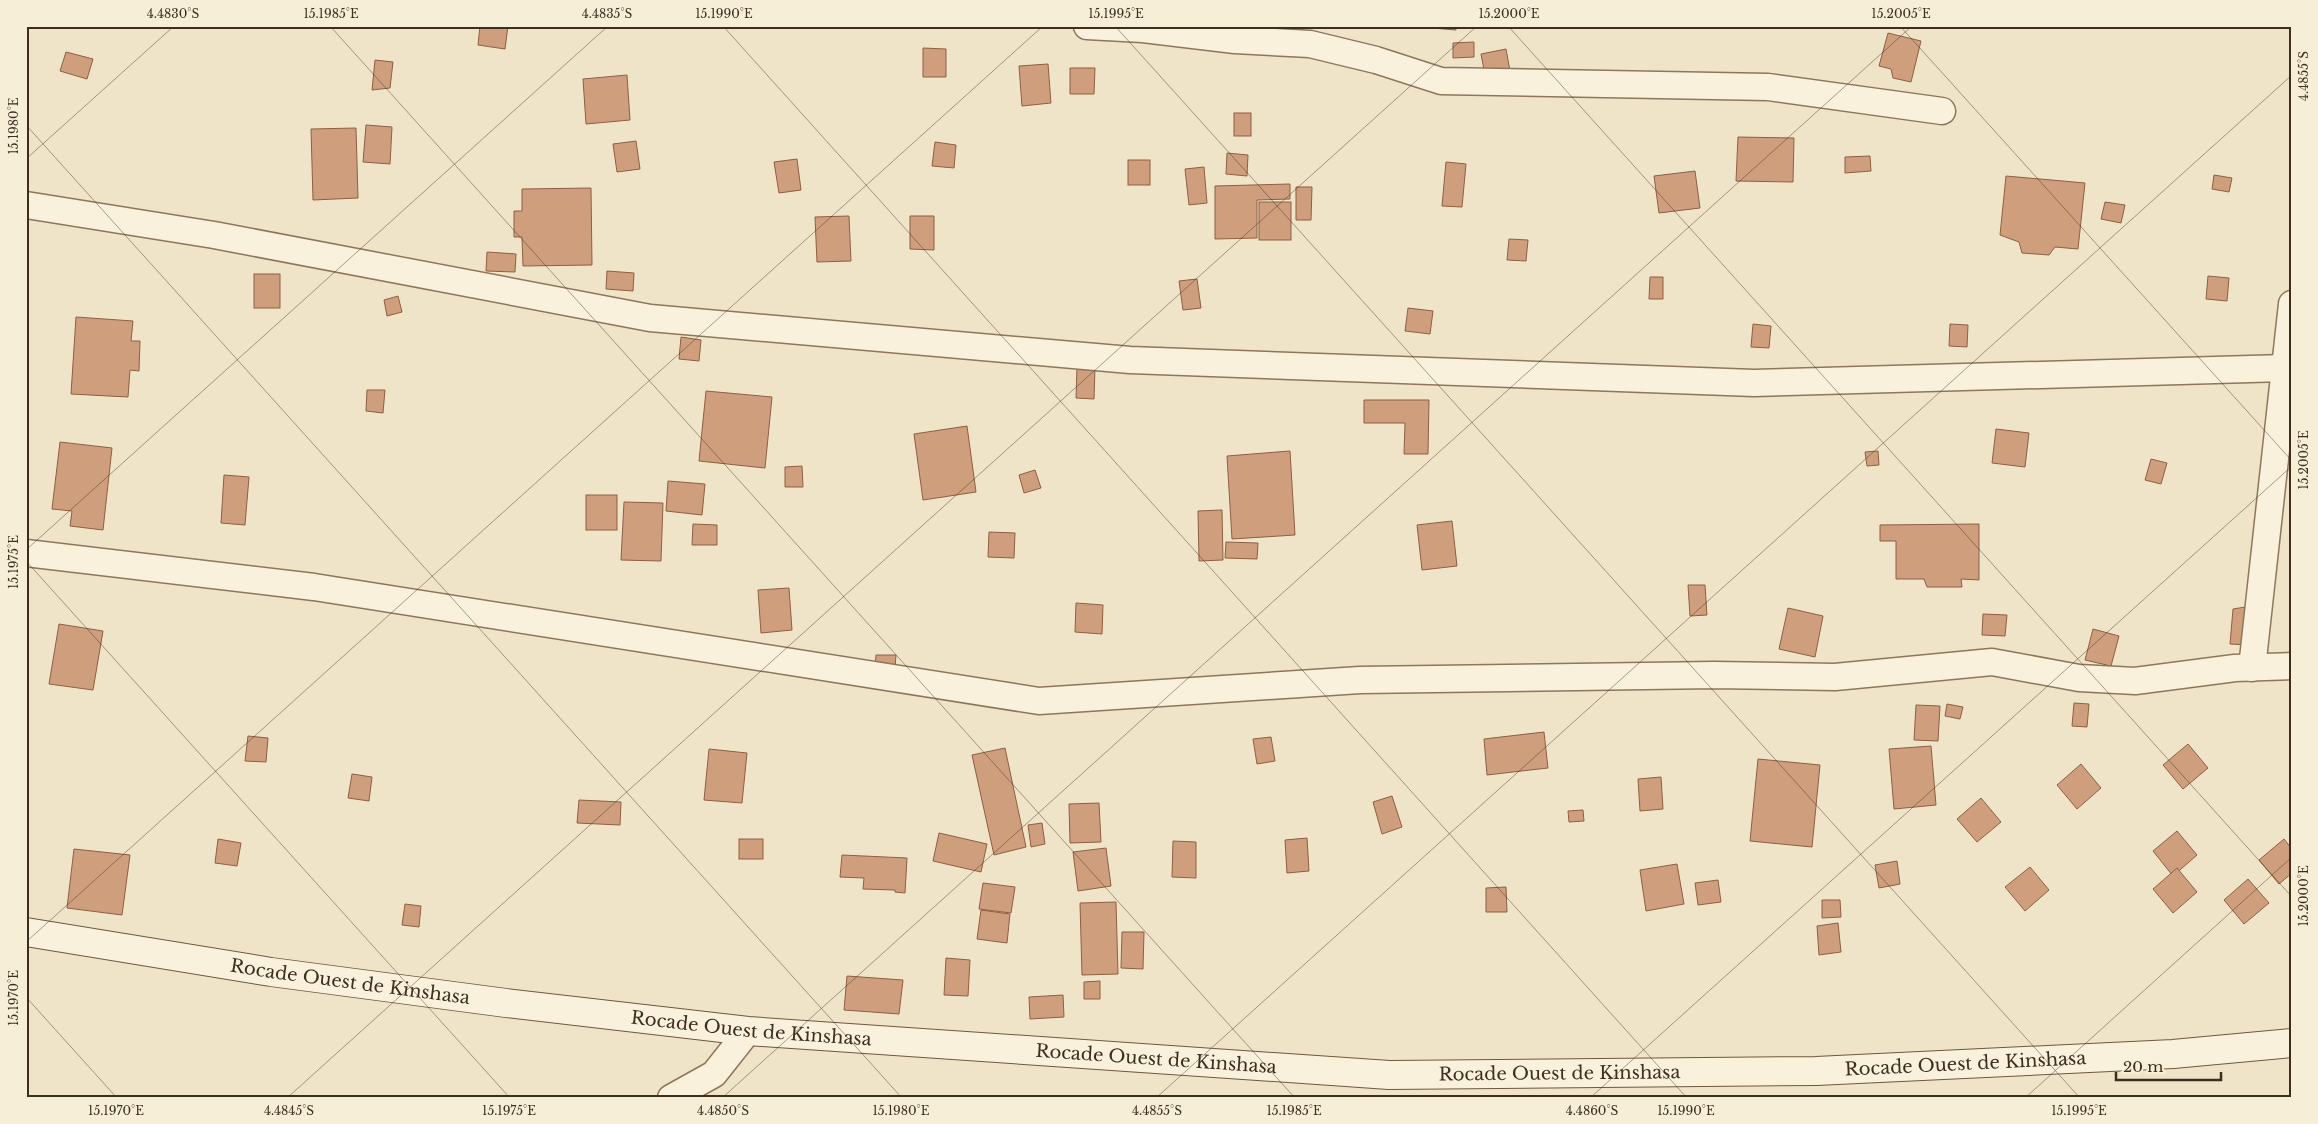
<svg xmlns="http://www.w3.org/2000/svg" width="2318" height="1124" viewBox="0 0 2318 1124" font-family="'Libre Baskerville',serif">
	<rect width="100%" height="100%" fill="#f0e4c8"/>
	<!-- building -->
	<g fill="#cf9f7d" stroke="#8d5f41">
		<polygon points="480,26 508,26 505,49 478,45"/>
		<polygon points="1408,26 1456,26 1456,30"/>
		<polygon points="1888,33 1921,41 1911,82 1893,78 1891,69 1879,66"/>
		<polygon points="1474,42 1474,57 1453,58 1453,43"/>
		<polygon points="923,48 946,49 946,77 923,77"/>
		<polygon points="1506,49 1510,71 1485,75 1481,54"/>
		<polygon points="66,52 93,59 87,79 60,71"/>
		<polygon points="375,60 393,62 390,88 372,90"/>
		<polygon points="1048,64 1051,103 1022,106 1019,66"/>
		<polygon points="1070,68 1095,68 1094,94 1070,94"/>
		<polygon points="627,75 630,120 586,124 583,79"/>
		<rect x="1234" y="113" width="17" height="23"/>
		<polygon points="366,125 392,127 390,164 363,162"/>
		<polygon points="356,128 358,198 313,200 311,129"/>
		<polygon points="1738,137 1794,138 1793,182 1736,181"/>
		<polygon points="636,141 640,169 617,172 613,144"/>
		<polygon points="935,142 956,145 954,168 932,166"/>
		<polygon points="1227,153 1248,155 1247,176 1226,174"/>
		<polygon points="1870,156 1871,171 1845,173 1845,157"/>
		<polygon points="797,159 801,190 779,193 774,162"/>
		<rect x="1128" y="160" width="22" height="25"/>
		<polygon points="1446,162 1466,164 1462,207 1442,206"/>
		<polygon points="1204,167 1207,203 1189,205 1185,169"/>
		<polygon points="1695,171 1700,208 1659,213 1654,176"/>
		<polygon points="2214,175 2232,178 2229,192 2212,189"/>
		<polygon points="2006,176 2085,183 2078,249 2055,247 2049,255 2022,253 2019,242 2000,235"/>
		<polygon points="1290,184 1290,199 1257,200 1257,238 1215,239 1215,186"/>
		<polygon points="1296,187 1312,187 1311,220 1296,220"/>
		<polygon points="591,188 592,265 523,266 522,237 514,237 514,211 522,211 522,189"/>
		<rect x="1259" y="202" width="32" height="38"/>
		<polygon points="2105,202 2125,205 2121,223 2101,219"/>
		<polygon points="849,216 851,261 817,262 815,217"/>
		<polygon points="910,216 934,216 934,250 910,249"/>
		<polygon points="1509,239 1528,240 1526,261 1507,260"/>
		<polygon points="487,252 516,254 515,272 486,271"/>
		<polygon points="607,271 634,273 633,291 606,289"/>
		<rect x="254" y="274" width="26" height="34"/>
		<polygon points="2208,276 2229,278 2227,301 2206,299"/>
		<polygon points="1650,277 1663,277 1663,299 1649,299"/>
		<polygon points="1197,279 1201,308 1183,310 1179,281"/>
		<polygon points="398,296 402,312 387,316 384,300"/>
		<polygon points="1408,308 1433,311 1430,334 1405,331"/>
		<polygon points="76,317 133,321 131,341 140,341 139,371 130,370 128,397 71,394"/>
		<polygon points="1753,324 1771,326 1769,348 1751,347"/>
		<polygon points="1950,324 1968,325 1967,347 1949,346"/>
		<polygon points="681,337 701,340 699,361 679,359"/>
		<polygon points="1077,367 1095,367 1094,399 1076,398"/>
		<polygon points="367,390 385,390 383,413 366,411"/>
		<polygon points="706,391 772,397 765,468 699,461"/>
		<polygon points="1364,400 1429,400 1428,454 1404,454 1405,423 1364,423"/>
		<polygon points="967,426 976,492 923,500 914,434"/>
		<polygon points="1996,429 2029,433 2025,467 1992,463"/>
		<polygon points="60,442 112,448 103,530 70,526 72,511 52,509"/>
		<polygon points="1290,451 1295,535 1232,539 1227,456"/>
		<polygon points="1878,451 1879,465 1867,466 1865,452"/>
		<polygon points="2151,459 2167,463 2161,484 2145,480"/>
		<polygon points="802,466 803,487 785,487 785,467"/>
		<polygon points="1035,470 1041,488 1024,493 1019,475"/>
		<polygon points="224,475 249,477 245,525 221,523"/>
		<polygon points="668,481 705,484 702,515 666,511"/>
		<rect x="586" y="495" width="31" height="35"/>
		<polygon points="624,502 663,503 661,561 621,560"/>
		<polygon points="1222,510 1223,560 1199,561 1198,511"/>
		<polygon points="1452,521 1457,566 1422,570 1417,525"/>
		<polygon points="693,524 717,525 717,545 692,545"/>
		<polygon points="1979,524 1979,580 1961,579 1962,587 1927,587 1924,579 1896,579 1896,541 1880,541 1880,525"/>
		<polygon points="989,532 1015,533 1014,558 988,557"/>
		<polygon points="1226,542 1258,543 1257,559 1225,558"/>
		<polygon points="1688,585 1705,585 1707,615 1690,616"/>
		<polygon points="789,588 792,630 761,633 758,590"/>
		<polygon points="1076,603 1103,605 1102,634 1075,632"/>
		<polygon points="2251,606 2248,645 2230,644 2233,609"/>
		<polygon points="1788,608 1823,616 1815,657 1779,649"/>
		<polygon points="1983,614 2007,615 2005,636 1982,635"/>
		<polygon points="59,624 103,631 93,690 49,684"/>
		<polygon points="2093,629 2119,636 2111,666 2085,660"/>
		<polygon points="876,655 896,655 895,668 875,668"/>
		<polygon points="2074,703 2089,704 2087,727 2072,726"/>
		<polygon points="1947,704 1963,707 1960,719 1945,716"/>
		<polygon points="1916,705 1940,706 1938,741 1914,740"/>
		<polygon points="1544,732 1548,768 1487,775 1484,739"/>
		<polygon points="248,736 268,738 266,762 245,761"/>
		<polygon points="1271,737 1275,761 1257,764 1253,739"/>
		<polygon points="2188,744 2208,768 2183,789 2163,765"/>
		<polygon points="1931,746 1936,805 1894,809 1889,749"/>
		<polygon points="1005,748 1026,847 994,855 972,755"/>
		<polygon points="709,749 747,753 742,803 704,800"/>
		<polygon points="1758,759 1820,765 1812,847 1750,841"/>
		<polygon points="2081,764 2101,788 2077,809 2057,785"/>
		<polygon points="352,774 372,777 369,801 348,798"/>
		<polygon points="1661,777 1663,809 1640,811 1638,779"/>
		<polygon points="1392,796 1402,827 1382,834 1373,802"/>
		<polygon points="1981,798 2001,822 1977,842 1957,819"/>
		<polygon points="579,800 621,802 620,825 577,823"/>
		<polygon points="1099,803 1101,842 1070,843 1069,804"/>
		<polygon points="1583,810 1584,821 1569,822 1568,811"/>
		<polygon points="1042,823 1045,844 1031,847 1028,825"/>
		<polygon points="2177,831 2197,855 2173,876 2153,851"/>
		<polygon points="939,833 987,844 981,872 933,861"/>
		<polygon points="1307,838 1309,871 1287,873 1285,840"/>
		<polygon points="218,839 241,843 237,866 215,863"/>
		<rect x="739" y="839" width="24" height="20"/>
		<polygon points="2284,839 2292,849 2292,873 2279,884 2259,860"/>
		<polygon points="1173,841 1196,842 1196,878 1172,877"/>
		<polygon points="1106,848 1111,886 1078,891 1073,852"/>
		<polygon points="74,849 130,855 122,915 67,908"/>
		<polygon points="842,855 907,858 905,893 895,892 895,890 863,889 864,878 840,877"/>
		<polygon points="1897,861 1900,884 1879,888 1875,865"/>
		<polygon points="1677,864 1684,904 1646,911 1640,870"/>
		<polygon points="2030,867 2049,890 2025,911 2005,887"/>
		<polygon points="2177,868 2197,892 2173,913 2153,889"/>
		<polygon points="2248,879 2269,903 2244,924 2224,900"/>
		<polygon points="1718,880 1721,902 1698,905 1695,883"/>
		<polygon points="983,883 1015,887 1011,913 979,909"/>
		<polygon points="1506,887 1507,912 1486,912 1486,888"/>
		<polygon points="1822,900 1840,900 1841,917 1822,918"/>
		<polygon points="1116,902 1118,974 1082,975 1080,903"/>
		<polygon points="405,904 421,906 419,927 402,925"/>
		<polygon points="981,910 1010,914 1007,943 977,939"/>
		<polygon points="1838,923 1841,952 1819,955 1817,926"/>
		<polygon points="1122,932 1144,932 1143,969 1121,968"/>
		<polygon points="946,958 970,960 968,996 944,995"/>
		<polygon points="847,976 903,980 899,1014 844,1010"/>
		<polygon points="1100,981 1100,999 1084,999 1084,982"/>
		<polygon points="1063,995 1064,1017 1030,1019 1029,997"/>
	</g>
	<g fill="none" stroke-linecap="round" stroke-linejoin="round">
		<!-- street casing -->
		<g stroke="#8d765c" stroke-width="29">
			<g id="street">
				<polyline points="1087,26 1143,29 1235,40 1310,44 1376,60 1441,81 1768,87 1942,111"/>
				<polyline points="26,205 214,235 650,318 1130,360 1754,383 2285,368"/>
				<polyline points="26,553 314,587 1039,701 1360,680 1714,675 1835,677 1992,662 2079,678 2135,681 2235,668 2292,666"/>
				<polyline points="2252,668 2292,304"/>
				<polyline points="671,1098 714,1074 748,1031"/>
			</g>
		</g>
		<!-- secondary casing -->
		<g stroke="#6f573f" stroke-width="30">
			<g id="secondary">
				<path id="s1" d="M26,932L271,972L506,1003L748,1031L1389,1075L1816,1071L2173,1054L2292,1043"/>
			</g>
		</g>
		<!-- street -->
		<use href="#street" stroke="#faf1dc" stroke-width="26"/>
		<!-- secondary -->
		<use href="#secondary" stroke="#faf1dc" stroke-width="28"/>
	</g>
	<!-- ticks -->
	<path fill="none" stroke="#3d2e20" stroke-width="1" stroke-opacity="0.45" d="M330,26L1295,1098M723,26L1687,1098M1115,26L2080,1098M1508,26L2292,897M1900,26L2292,461M26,125L902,1098M26,159L174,26M26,550L608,26M26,561L510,1098M26,942L1043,26M26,997L117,1098M287,1098L1477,26M722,1098L1912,26M1156,1098L2292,75M1590,1098L2292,466M2025,1098L2292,857"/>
	<g text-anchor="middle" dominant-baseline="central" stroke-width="4.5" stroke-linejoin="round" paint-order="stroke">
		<!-- street labels -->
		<g font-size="18" fill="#3d2e20" stroke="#f7eed8">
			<text stroke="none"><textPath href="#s1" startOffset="328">Rocade Ouest de Kinshasa</textPath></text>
			<text stroke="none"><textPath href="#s1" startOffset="732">Rocade Ouest de Kinshasa</textPath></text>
			<text stroke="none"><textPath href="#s1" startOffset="1138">Rocade Ouest de Kinshasa</textPath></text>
			<text stroke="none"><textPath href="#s1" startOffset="1948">Rocade Ouest de Kinshasa</textPath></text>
			<text stroke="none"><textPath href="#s1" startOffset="1542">Rocade Ouest de Kinshasa</textPath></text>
		</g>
	</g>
	<!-- border -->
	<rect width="2318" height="1124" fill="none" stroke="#f7eed8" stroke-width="55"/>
	<!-- scale -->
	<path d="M2116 1072v8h105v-8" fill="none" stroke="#3d2e20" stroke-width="2.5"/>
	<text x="2123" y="1072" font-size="15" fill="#3d2e20" stroke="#f7eed8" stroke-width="4" paint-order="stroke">20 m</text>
	<rect x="28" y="28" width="2262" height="1068" fill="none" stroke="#3d2e20" stroke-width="2"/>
	<g font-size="12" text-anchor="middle" fill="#3d2e20">
		<text x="173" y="18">4.4830°S</text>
		<text x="331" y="18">15.1985°E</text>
		<text x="607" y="18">4.4835°S</text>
		<text x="724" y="18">15.1990°E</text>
		<text x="1116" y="18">15.1995°E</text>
		<text x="1509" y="18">15.2000°E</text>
		<text x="1901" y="18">15.2005°E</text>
		<text transform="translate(2304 76) rotate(-90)" y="4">4.4855°S</text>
		<text transform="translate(14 126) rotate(-90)" y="4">15.1980°E</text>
		<text transform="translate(2304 460) rotate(-90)" y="4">15.2005°E</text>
		<text transform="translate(14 562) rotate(-90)" y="4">15.1975°E</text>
		<text transform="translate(2304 896) rotate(-90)" y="4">15.2000°E</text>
		<text transform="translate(14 998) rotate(-90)" y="4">15.1970°E</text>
		<text x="116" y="1115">15.1970°E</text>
		<text x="289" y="1115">4.4845°S</text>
		<text x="509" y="1115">15.1975°E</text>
		<text x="723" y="1115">4.4850°S</text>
		<text x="901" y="1115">15.1980°E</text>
		<text x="1157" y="1115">4.4855°S</text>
		<text x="1294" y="1115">15.1985°E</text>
		<text x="1592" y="1115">4.4860°S</text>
		<text x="1686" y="1115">15.1990°E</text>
		<text x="2079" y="1115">15.1995°E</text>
	</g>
</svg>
